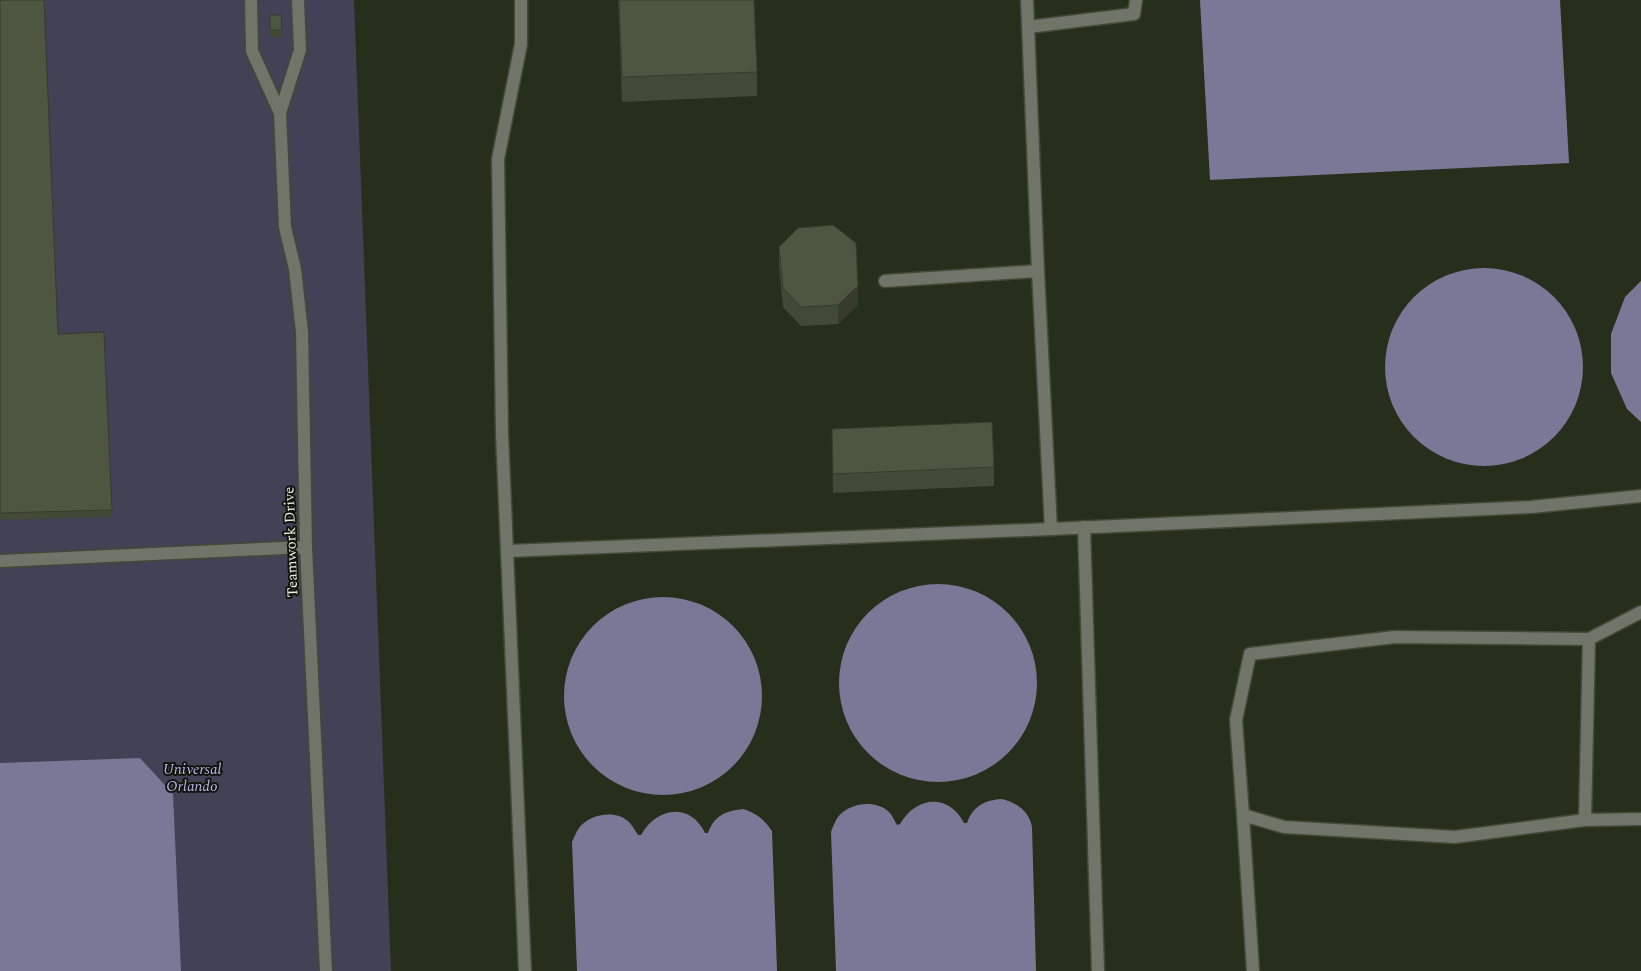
<svg xmlns="http://www.w3.org/2000/svg" width="1641" height="971" viewBox="0 0 1641 971" font-family="Spectral,serif">
	<rect width="100%" height="100%" fill="#262f1b"/>
	<!-- green -->
	<polygon fill="#434156" points="0,0 354,0 391,971 0,971"/>
	<!-- water -->
	<g fill="#7a7896">
		<polygon points="1200,0 1560,0 1569,163 1210,180"/>
		<circle cx="1484" cy="367" r="99"/>
		<polygon points="1641,281 1641,422 1627,409 1611,373 1611,334 1625,297"/>
		<circle cx="938" cy="683" r="99"/>
		<circle cx="663" cy="696" r="99"/>
		<polygon points="140,758 173,794 181,971 0,971 0,763"/>
		<path d="M1002,799C1017,803 1029,811 1032,827L1036,971H836L831,832C833,827 835,821 838,817C849,803 875,799 889,812C892,815 895,821 897,825L900,824C916,796 949,793 964,823H967C973,806 985,800 1002,799Z"/>
		<path d="M743,809C756,813 764,819 772,831L777,971H577L572,842C574,838 576,832 579,828C589,814 616,809 629,822C633,826 635,831 638,835H641C657,807 690,802 705,833H708C714,816 725,811 743,809Z"/>
	</g>
	<g fill="none" stroke-linecap="round" stroke-linejoin="round">
		<!-- minor casing -->
		<g stroke="#414a37" stroke-width="15">
			<g id="minor">
				<polyline points="251,0 252,51 280,113"/>
				<polyline points="298,0 300,50 280,113 285,227 295,269 302,332 306,547 326,971"/>
				<polyline points="521,0 521,44 498,159 502,434 525,971"/>
				<polyline points="1027,0 1038,271 1051,529"/>
				<polyline points="1028,27 1134,14 1136,0"/>
				<polyline points="885,281 1038,271"/>
				<polyline points="1084,527 1098,971"/>
				<polyline points="507,551 1051,529 1531,507 1641,496"/>
				<polyline points="0,561 306,547"/>
				<polyline points="1641,612 1589,639 1585,820 1641,819"/>
				<polyline points="1243,815 1253,971"/>
				<polyline points="1585,820 1455,837 1284,827 1243,815 1236,720 1250,654 1395,637 1589,639"/>
			</g>
		</g>
		<!-- minor -->
		<use href="#minor" stroke="#6f7569" stroke-width="12"/>
	</g>
	<!-- wall -->
	<g fill="#414a37">
		<polygon points="0,0 58,334 112,510 112,517 0,520"/>
		<polygon points="618,0 754,0 757,72 757,96 622,102"/>
		<polygon points="270,15 281,15 282,37 270,37"/>
		<polygon points="779,247 858,305 838,324 801,326 783,307 779,266"/>
		<polygon points="832,429 994,467 994,486 833,493"/>
	</g>
	<!-- shaded-wall -->
	<polygon fill="#353c2d" points="858,286 858,305 838,324 838,305"/>
	<!-- building -->
	<g fill="#4c5640" stroke="#353c2d">
		<polygon points="0,0 44,0 58,334 104,332 112,510 0,513"/>
		<polygon points="619,0 754,0 757,72 622,77"/>
		<polygon points="270,15 281,15 282,30 270,30"/>
		<polygon points="833,225 856,243 858,286 838,305 801,307 783,288 779,247 798,228"/>
		<polygon points="992,422 994,467 833,474 832,429"/>
	</g>
	<g text-anchor="middle" dominant-baseline="central" stroke-width="4" stroke-linejoin="round" paint-order="stroke">
		<!-- street labels -->
		<g font-size="15" fill="#e8eee1" stroke="#12150d">
			<text transform="translate(291 542) rotate(-92)">Teamwork Drive</text>
		</g>
		<!-- park labels -->
		<g font-size="15" font-style="italic" fill="#bbb7ed" stroke="#12150d">
			<text x="192" y="769">Universal<tspan x="192" dy="17">Orlando</tspan></text>
		</g>
	</g>
</svg>
